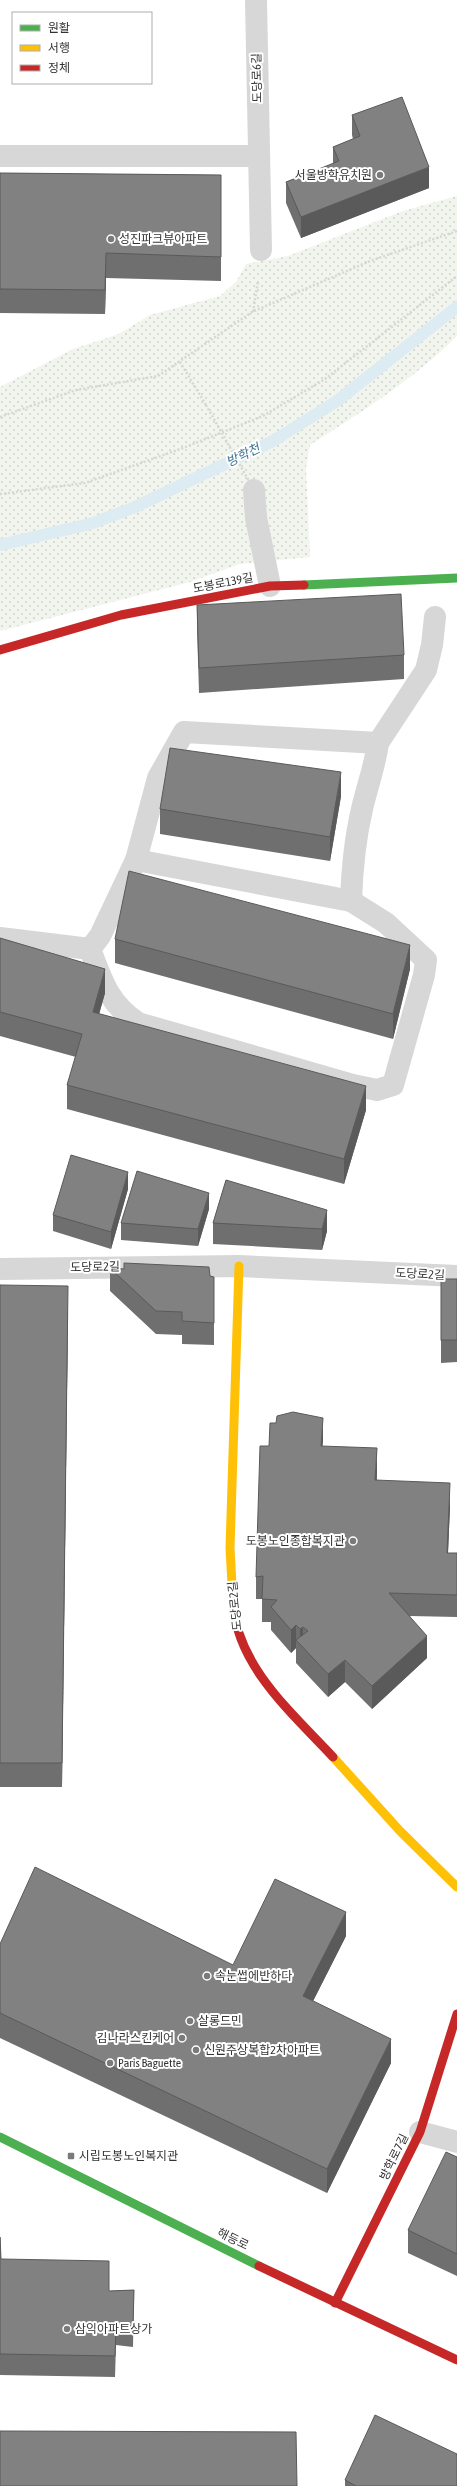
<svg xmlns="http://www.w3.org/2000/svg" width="457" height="2486" viewBox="0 0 457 2486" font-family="'Asap Condensed','Noto Sans KR',sans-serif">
	<defs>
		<pattern id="park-dots" width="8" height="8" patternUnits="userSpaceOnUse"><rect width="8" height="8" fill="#f1f5ed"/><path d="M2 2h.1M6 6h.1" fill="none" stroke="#cfd2cc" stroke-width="1.8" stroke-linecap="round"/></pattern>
	</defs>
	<rect width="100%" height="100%" fill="#fff"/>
	<!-- park -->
	<path fill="url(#park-dots)" d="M457,196V336C412,381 362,411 310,445L306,468L310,557L240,564L190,582L0,631V387L73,349L119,334L150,315L220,296L236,282L246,264L288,256L403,211Z"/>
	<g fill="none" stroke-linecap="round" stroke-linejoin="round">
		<!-- stream -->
		<polyline stroke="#ddebf3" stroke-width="12" points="0,545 90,524 133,508 273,441 337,401 457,307"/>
		<!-- path -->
		<g stroke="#d6d6d6" stroke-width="2.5" stroke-dasharray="2 2" stroke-linecap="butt">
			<polyline points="253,312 258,281"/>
			<polyline points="180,362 206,405"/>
			<polyline points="0,417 76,390 158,376 252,312 370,261 457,231"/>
			<polyline points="0,494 85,483 183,448 263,416 325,379 457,276"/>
		</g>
		<!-- lane -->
		<g stroke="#d7d7d7" stroke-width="22">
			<polyline points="256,0 261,250"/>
			<polyline points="0,156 258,156"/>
			<polyline points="378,743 426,670 432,645 435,617"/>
			<path d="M136,860L351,901L386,923L426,960L424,975L393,1085L377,1090L353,1085L138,1023C109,1004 102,981 90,949L100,936Z"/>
			<path d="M136,860L158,778L184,732L378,743C375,766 367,787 362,809C355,839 352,870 351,901"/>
			<polyline points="0,938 90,949"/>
		</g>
		<!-- street -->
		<g stroke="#d7d7d7" stroke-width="22">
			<polyline points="254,490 256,518 270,586"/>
			<polyline points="0,1269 239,1266 457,1276"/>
			<polyline points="420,2132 457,2142"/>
		</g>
		<!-- fast -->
		<g stroke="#4caf50" stroke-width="9">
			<polyline points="304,585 457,578"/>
			<polyline points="0,2137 259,2266"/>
		</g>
		<!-- slow -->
		<g stroke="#ffc107" stroke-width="9">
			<polyline points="233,1603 230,1548 239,1266"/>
			<polyline points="333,1757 400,1831 457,1887"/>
		</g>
		<!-- jam -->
		<g stroke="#c62828" stroke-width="9">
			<polyline points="0,650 121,615 270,586 304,585"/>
			<path d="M233,1603C237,1666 292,1713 333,1757"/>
			<polyline points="259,2266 457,2360"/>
			<polyline points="335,2303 420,2132 457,2014"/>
		</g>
		<!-- path-bridge -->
		<polyline stroke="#d6d6d6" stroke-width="2.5" stroke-dasharray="2 2" stroke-linecap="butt" points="206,405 254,490"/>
	</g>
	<!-- wall -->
	<g fill="#6f6f6f">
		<polygon points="352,115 429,188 301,238 286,203 286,182 333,164 333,147 353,139 352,135"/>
		<polygon points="0,173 221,175 221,281 106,278 105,314 0,313"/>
		<polygon points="197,605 404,655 404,679 199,693 197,629"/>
		<polygon points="341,796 330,861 160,834 160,809"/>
		<polygon points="0,938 105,993 99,1014 366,1110 344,1184 67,1109 67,1085 76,1057 0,1036"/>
		<polygon points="115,939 410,969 393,1039 115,963"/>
		<polygon points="226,1180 327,1231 322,1250 213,1244 213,1223"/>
		<polygon points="128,1189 111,1249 53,1231 53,1215"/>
		<polygon points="209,1209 198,1246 121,1240 121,1223"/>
		<polygon points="110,1268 210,1276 214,1277 214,1345 182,1344 182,1335 156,1334 110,1291"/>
		<polygon points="441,1279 457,1279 457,1362 441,1363"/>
		<polygon points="0,1285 68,1311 62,1787 0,1787"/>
		<polygon points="276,1423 323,1440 322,1446 377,1471 377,1480 450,1506 448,1553 457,1553 457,1617 410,1616 427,1658 372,1709 345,1682 328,1697 296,1663 296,1648 291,1653 271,1630 271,1622 262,1622 262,1599 256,1599 256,1577 269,1446"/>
		<polygon points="346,1936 313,2001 391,2063 327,2193 0,2038 0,1944 233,1965"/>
		<polygon points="457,2157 457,2276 408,2253 408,2230"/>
		<polygon points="0,2237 1,2259 109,2291 134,2290 133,2347 116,2345 115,2377 0,2375"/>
		<polygon points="345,2480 457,2486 345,2486"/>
	</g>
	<!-- shaded-wall -->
	<g fill="#5a5a5a">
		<polygon points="429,167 429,188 301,238 301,217"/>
		<polygon points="106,253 106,278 105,314 105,290"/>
		<polygon points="341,772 341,796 330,861 330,837"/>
		<polygon points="410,945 410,969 393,1039 393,1014"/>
		<polygon points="105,969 105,993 93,1036 93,1012"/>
		<polygon points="366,1086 366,1110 344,1184 344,1159"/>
		<polygon points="128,1172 128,1189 111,1249 111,1232"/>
		<polygon points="209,1193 209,1209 198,1246 198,1229"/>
		<polygon points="327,1210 327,1231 322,1250 322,1229"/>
		<polygon points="68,1286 68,1311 62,1787 62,1763"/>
		<polygon points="323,1418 323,1440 321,1469 321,1446"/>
		<polygon points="377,1448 377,1471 375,1503 375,1480"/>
		<polygon points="450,1483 450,1506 447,1576 447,1553"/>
		<polygon points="296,1625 296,1648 291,1653 291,1630"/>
		<polygon points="303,1627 303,1647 300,1644 300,1629"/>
		<polygon points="427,1636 427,1658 372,1709 372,1686"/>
		<polygon points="345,1660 345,1682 328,1697 328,1674"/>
		<polygon points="346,1912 346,1936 303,2021 303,1996"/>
		<polygon points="391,2039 391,2063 327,2193 327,2169"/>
	</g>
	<!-- building -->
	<g fill="#818181" stroke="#5a5a5a">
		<polygon points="402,97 429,167 301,217 286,182 339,161 333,147 360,136 352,115"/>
		<polygon points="0,173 221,175 221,257 106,253 105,290 0,289"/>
		<polygon points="401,594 404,655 199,668 197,605"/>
		<polygon points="170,748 341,772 330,837 160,809"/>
		<polygon points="129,871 410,945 393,1014 115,939"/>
		<polygon points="0,938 105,969 93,1012 366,1086 344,1159 67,1085 82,1034 0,1012"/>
		<polygon points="71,1155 128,1172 111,1232 53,1215"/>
		<polygon points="137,1171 209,1193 198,1229 121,1223"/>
		<polygon points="226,1180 327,1210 322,1229 213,1223"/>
		<polygon points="124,1263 209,1267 210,1276 214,1277 214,1323 182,1321 182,1312 156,1311 110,1268 124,1269"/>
		<rect x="441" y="1279" width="16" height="61"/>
		<polygon points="0,1285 68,1286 62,1763 0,1763"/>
		<polygon points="293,1412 323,1418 321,1446 377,1448 375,1480 450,1483 447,1553 457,1553 457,1595 389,1593 427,1636 372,1686 345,1660 328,1674 296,1640 308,1631 303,1627 300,1629 296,1625 291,1630 271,1607 277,1600 262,1599 263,1576 256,1577 260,1446 269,1446 270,1423 276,1423 277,1416"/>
		<polygon points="35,1867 233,1965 275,1879 346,1912 303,1996 391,2039 327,2169 0,2013 0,1944"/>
		<polygon points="446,2152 457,2157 457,2254 408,2230"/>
		<polygon points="0,2237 1,2259 109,2261 109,2291 134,2290 133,2326 116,2325 115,2356 0,2354"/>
		<polygon points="375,2415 457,2454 457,2486 356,2486 345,2480"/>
		<polygon points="0,2431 296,2432 297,2486 0,2486"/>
	</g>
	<!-- markers -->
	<g fill="#7a7a7a" stroke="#fff" stroke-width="1.5">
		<circle cx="380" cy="175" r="4"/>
		<circle cx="111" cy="239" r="4"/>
		<circle cx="353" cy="1541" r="4"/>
		<circle cx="207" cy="1976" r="4"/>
		<circle cx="190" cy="2021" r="4"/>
		<circle cx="182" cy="2038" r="4"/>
		<circle cx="196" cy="2050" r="4"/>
		<circle cx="110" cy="2063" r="4"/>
		<rect x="67" y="2152" width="8" height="8" rx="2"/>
		<circle cx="67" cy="2329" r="4"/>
	</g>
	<g text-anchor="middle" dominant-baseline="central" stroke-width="4" stroke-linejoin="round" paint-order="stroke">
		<!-- street labels -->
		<g font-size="12" fill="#333" stroke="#fff">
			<text transform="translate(257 78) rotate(-91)">도당로6길</text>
			<text transform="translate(223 583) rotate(-11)">도봉로139길</text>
			<text transform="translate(95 1267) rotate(-1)">도당로2길</text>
			<text transform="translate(420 1274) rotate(3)">도당로2길</text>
			<text transform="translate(235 1606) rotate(-96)">도당로2길</text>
			<text transform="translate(394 2157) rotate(-64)">방학로7길</text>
			<text transform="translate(233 2239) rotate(26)">해등로</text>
		</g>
		<!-- poi labels -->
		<g font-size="12" fill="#333" stroke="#fff" text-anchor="start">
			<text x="372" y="175" text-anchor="end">서울방학유치원</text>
			<text x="119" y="239">성진파크뷰아파트</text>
			<text x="345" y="1541" text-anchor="end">도봉노인종합복지관</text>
			<text x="215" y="1976">속눈썹에반하다</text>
			<text x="198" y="2021">살롱드민</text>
			<text x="174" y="2038" text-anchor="end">김나라스킨케어</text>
			<text x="204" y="2050">신원주상복합2차아파트</text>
			<text x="118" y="2063">Paris Baguette</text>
			<text x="79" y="2156">시립도봉노인복지관</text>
			<text x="75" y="2329">삼익아파트상가</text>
		</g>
		<!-- water labels -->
		<g font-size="13" font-style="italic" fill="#3f7597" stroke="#fff">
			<text transform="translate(243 455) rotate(-26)">방학천</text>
		</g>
	</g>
	<!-- legend -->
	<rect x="12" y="12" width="140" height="72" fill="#ffffff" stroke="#adadad"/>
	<rect x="20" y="25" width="20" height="6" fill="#4caf50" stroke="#adadad"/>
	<text x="48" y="32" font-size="12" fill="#333333">원활</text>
	<rect x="20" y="45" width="20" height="6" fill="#ffc107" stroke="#adadad"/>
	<text x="48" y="52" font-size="12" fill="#333333">서행</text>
	<rect x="20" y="65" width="20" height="6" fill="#c62828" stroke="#adadad"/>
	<text x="48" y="72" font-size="12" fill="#333333">정체</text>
</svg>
